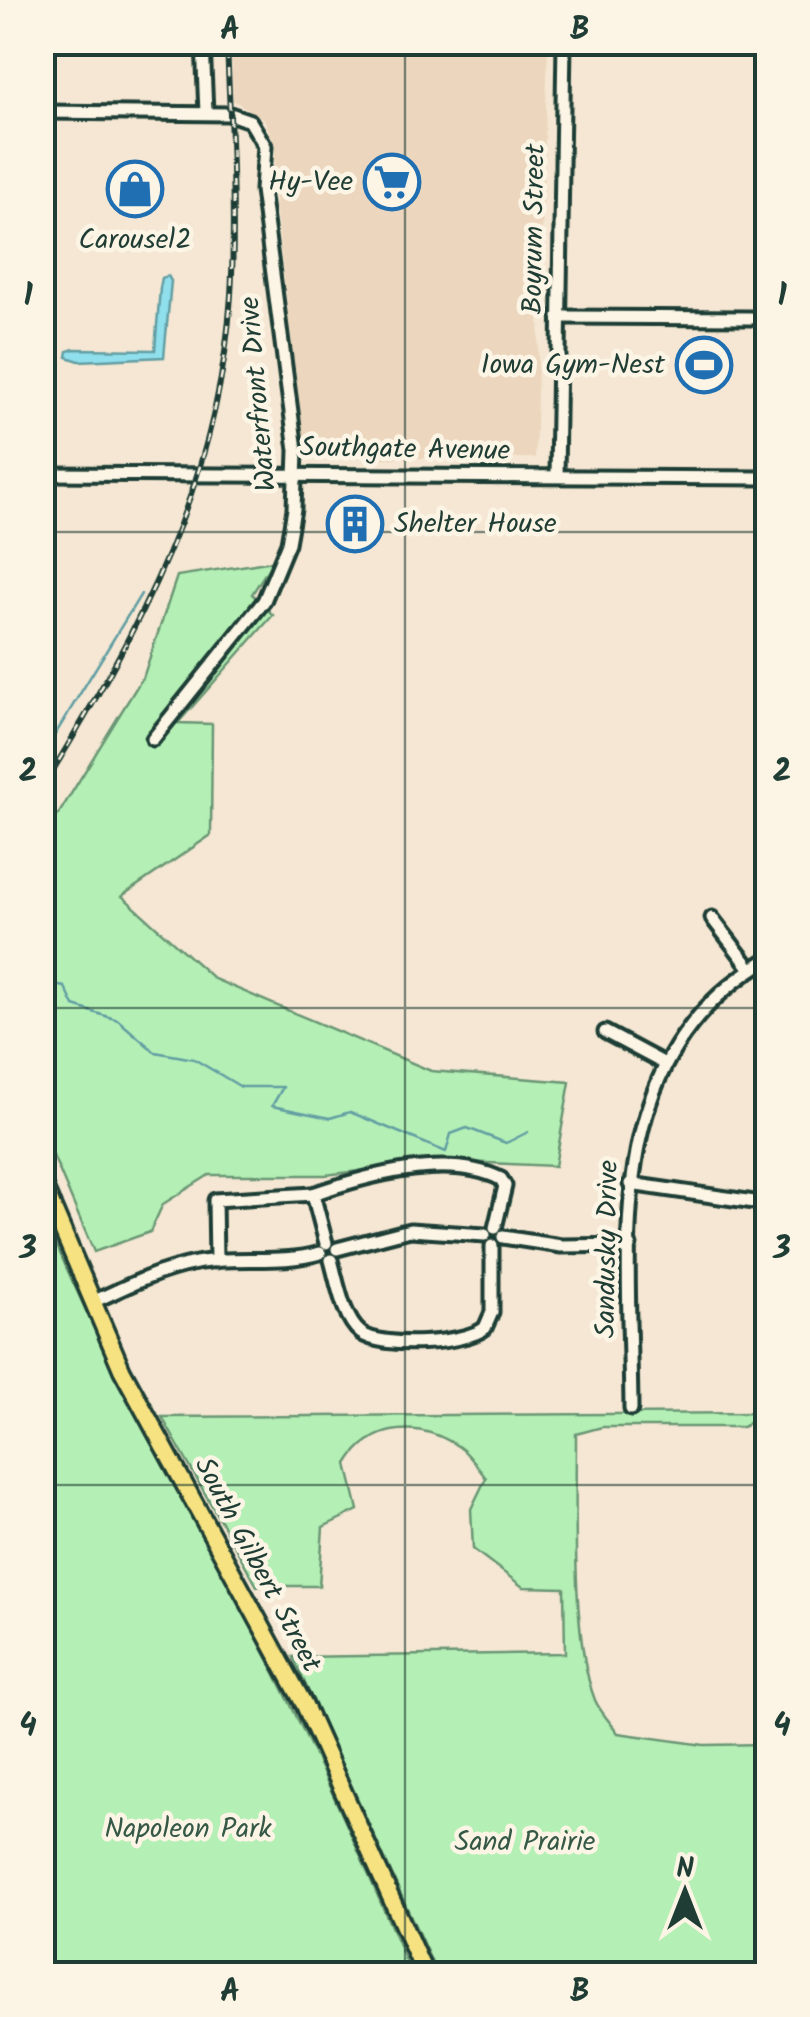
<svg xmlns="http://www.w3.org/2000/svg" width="810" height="2017" viewBox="0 0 810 2017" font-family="Kalam,sans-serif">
	<rect width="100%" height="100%" fill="#f5e7d3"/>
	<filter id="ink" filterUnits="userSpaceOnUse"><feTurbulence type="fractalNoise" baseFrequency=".01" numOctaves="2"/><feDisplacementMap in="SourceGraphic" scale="20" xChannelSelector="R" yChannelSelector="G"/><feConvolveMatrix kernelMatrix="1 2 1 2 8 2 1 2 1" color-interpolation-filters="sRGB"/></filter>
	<g filter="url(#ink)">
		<!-- built -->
		<polygon fill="#ecd6bd" points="231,43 548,43 535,458 306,458 275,203 275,144 264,119 233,100"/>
		<!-- green -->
		<g fill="#b4f0b5" stroke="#6a9674" stroke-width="2.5">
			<polygon points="273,561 252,594 273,615 178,723 212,724 211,835 122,896 214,979 431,1071 570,1082 555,1166 443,1161 325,1175 209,1175 163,1204 150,1232 94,1252 43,1132 42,841 144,675 177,576"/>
			<path d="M43,1212C108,1375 200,1525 279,1681C327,1777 369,1875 411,1973L43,1974Z"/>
			<path d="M761,1413L743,1427H602L576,1434C576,1503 571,1640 595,1700C600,1712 611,1723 618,1733L704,1745L767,1744V1974H437L293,1657L565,1653L564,1588L523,1587L473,1549L471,1509L486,1478C478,1468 470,1454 459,1447C421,1421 372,1422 347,1464L358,1510L323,1527L319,1586H257L162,1417Z"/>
		</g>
		<!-- water -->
		<polygon fill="#90dfed" stroke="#639ea3" stroke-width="2.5" points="168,276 171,281 164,357 79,361 67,357 68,351 74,349 155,350 160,288 162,278"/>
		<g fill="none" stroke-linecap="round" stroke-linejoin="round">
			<!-- stream -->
			<g stroke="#639ea3" stroke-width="2.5">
				<polyline points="42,756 141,594"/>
				<polyline points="42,983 65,987 74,1006 118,1020 155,1052 194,1059 241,1087 283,1087 272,1106 330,1118 350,1112 446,1152 451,1134 467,1128 506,1143 528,1132"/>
			</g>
			<!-- minor casing -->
			<g stroke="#1f3d34" stroke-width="19">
				<g id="minor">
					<polyline points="203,42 206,113"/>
					<polyline points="42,112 230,114 250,121 265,146 262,190 296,450 294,509 288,543 264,601 153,739"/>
					<polyline points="559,317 751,318"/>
					<polyline points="42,474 768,478"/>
					<polyline points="557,476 564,42"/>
					<polyline points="712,918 751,969"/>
					<polyline points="605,1032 665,1064"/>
					<polyline points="630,1184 768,1204"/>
					<polyline points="761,1203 768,1175"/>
					<polyline points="503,1237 561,1246 630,1245"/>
					<path d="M326,1243L313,1194C365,1176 448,1152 501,1179L505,1186L495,1228"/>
					<polyline points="337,1249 410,1230 485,1235"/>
					<path d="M331,1260C337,1281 343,1319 361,1333C382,1349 465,1344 485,1328L492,1312V1246"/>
					<polyline points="216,1261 215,1200 313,1194"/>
					<path d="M93,1302C127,1286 159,1270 196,1263C237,1255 279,1265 320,1253"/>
					<polyline points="766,1335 768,1335"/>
					<path d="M631,1409C630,1243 599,1059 768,959"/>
				</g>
			</g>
			<!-- major casing -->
			<g stroke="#1f3d34" stroke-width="22">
				<polyline id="major" points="42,1182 122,1370 304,1704 425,1974"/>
			</g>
			<!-- minor -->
			<use href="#minor" stroke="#fcf5e5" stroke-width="11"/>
			<!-- major -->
			<use href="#major" stroke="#f6e281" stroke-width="15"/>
			<!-- rail casing -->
			<g stroke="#1f3d34" stroke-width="6">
				<path id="rail" d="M42,788C139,631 219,484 231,295C236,211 230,126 227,42"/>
			</g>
			<!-- rail -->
			<use href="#rail" stroke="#fcf5e5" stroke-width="2.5" stroke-dasharray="8" stroke-linecap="butt"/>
		</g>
	</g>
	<!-- grid -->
	<path fill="none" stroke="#1f3d34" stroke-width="2.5" stroke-opacity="0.55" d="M405,42V1974M42,532H768M42,1008H768M42,1485H768"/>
	<!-- icons -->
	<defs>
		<g id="supermarket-ring" transform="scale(2.875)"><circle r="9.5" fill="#fcf5e5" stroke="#1f6fb2" stroke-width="1.5"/><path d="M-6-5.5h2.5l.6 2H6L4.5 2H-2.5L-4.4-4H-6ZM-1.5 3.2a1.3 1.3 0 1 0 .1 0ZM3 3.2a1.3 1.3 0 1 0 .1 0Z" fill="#1f6fb2"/></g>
		<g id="shop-ring" transform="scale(2.875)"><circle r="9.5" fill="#fcf5e5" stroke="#1f6fb2" stroke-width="1.5"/><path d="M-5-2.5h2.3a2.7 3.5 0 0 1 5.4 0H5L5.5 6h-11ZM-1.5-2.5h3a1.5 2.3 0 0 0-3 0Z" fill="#1f6fb2"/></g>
		<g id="stadium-ring" transform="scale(2.875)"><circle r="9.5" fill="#fcf5e5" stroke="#1f6fb2" stroke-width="1.5"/><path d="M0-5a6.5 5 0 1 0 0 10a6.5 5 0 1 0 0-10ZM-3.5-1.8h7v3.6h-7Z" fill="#1f6fb2"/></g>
		<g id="building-ring" transform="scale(2.875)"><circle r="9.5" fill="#fcf5e5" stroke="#1f6fb2" stroke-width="1.5"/><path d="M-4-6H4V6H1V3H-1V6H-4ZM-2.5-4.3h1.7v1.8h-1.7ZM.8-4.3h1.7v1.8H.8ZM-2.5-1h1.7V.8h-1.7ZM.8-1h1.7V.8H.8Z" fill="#1f6fb2"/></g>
	</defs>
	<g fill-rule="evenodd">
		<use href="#supermarket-ring" x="392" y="182"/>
		<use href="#shop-ring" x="135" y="189"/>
		<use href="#stadium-ring" x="704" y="365"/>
		<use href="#building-ring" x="355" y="524"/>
	</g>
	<g text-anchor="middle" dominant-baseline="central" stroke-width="9" stroke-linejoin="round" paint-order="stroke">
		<!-- poi labels -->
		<g font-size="28" fill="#1f3d34" stroke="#fcf5e5" text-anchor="end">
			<text x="353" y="182">Hy-Vee</text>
			<text x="135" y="240" text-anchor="middle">Carousel2</text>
			<text x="665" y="365">Iowa Gym-Nest</text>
			<text x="394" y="524" text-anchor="start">Shelter House</text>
		</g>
		<!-- street labels -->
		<g font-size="28" fill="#1f3d34" stroke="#fcf5e5">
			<text transform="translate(535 229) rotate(-89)">Boyrum Street</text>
			<text transform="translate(259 394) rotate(-95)">Waterfront Drive</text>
			<text transform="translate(405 450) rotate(1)">Southgate Avenue</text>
			<text transform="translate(608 1249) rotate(-89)">Sandusky Drive</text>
			<text transform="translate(257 1565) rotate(62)">South Gilbert Street</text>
		</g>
		<!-- park labels -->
		<g font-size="28" fill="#355847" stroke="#fcf5e5">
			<text x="188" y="1829">Napoleon Park</text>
			<text x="525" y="1842">Sand Prairie</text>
		</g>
	</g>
	<!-- margin -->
	<rect width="810" height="2017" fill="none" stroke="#fcf5e5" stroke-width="110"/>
	<!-- north arrow -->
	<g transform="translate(685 1892)" stroke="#fcf5e5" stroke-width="8" paint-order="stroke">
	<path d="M0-8L18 38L0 25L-18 38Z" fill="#1f3d34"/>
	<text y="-15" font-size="28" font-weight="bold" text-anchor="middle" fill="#1f3d34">N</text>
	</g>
	<rect x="55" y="55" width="700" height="1907" fill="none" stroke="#1f3d34" stroke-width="4"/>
	<g font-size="32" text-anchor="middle" font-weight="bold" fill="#1f3d34">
		<text x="230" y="39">A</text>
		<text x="580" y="39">B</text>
		<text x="28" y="305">1</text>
		<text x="782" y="305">1</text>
		<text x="28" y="781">2</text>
		<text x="782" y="781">2</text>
		<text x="28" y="1258">3</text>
		<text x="782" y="1258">3</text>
		<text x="28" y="1735">4</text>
		<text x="782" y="1735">4</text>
		<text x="230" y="2001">A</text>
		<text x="580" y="2001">B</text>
	</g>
</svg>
